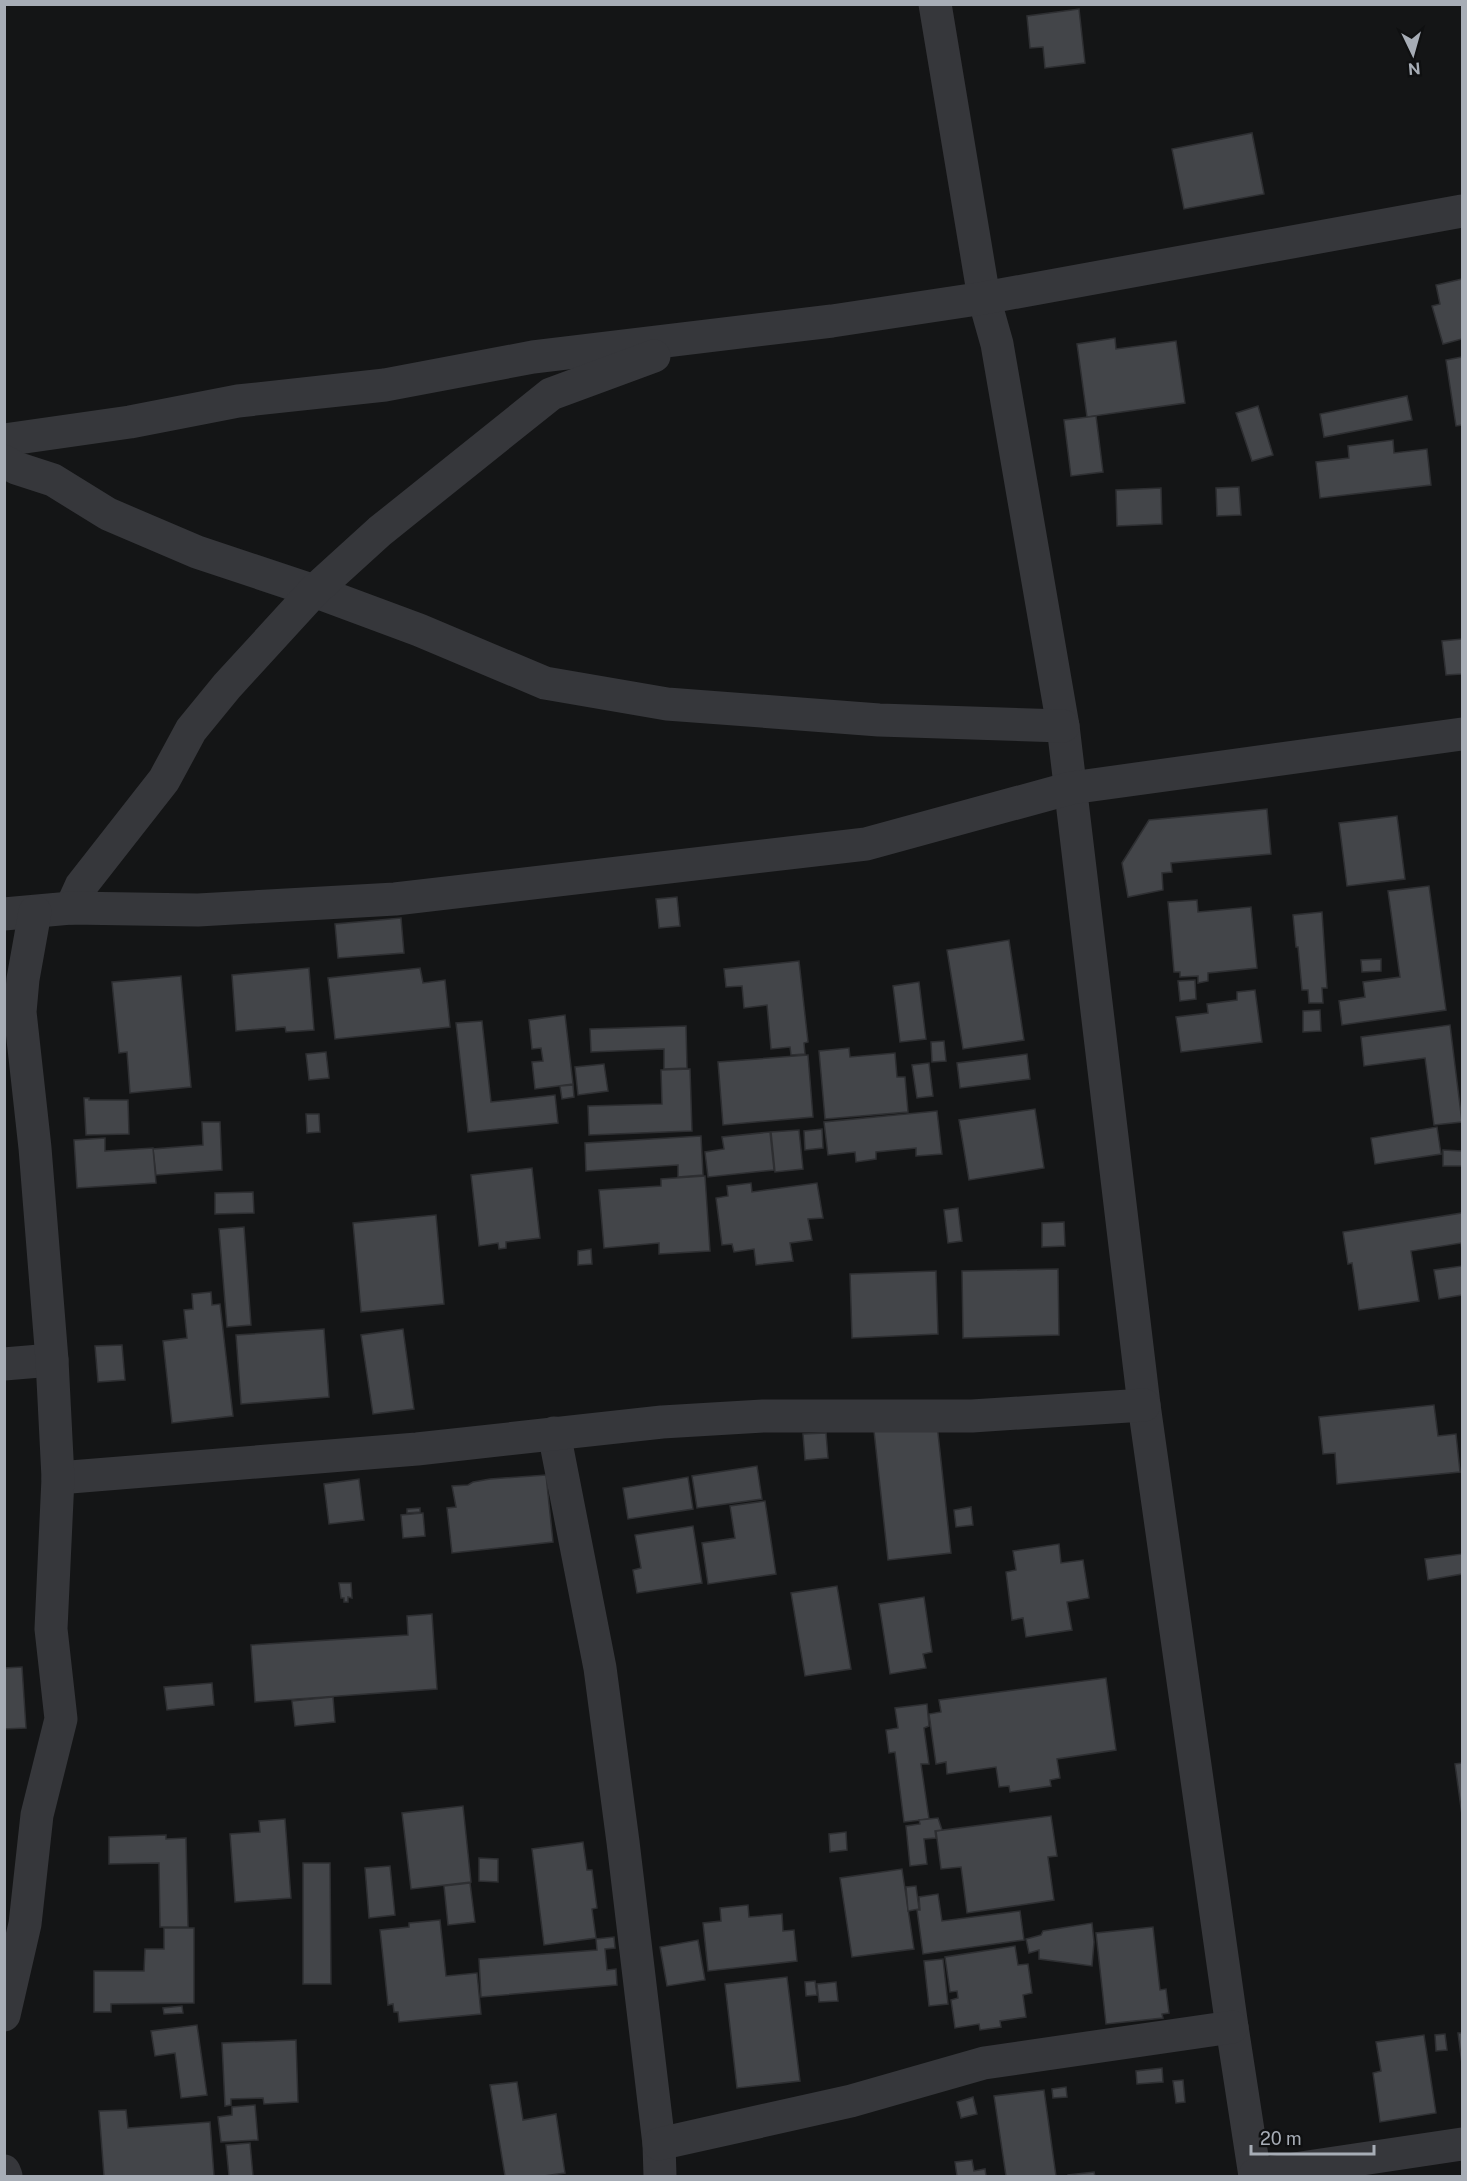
<svg xmlns="http://www.w3.org/2000/svg" width="1467" height="2181" viewBox="0 0 1467 2181" font-family="'Public Sans',sans-serif">
	<rect width="100%" height="100%" fill="#141516"/>
	<!-- building -->
	<g fill="#434549" stroke="#2e2f32" stroke-width="1.5">
		<polygon points="1079,9 1085,63 1045,68 1043,47 1030,48 1027,16"/>
		<polygon points="1252,133 1264,194 1184,209 1172,149"/>
		<polygon points="1462,279 1462,339 1443,344 1432,306 1440,304 1436,285"/>
		<polygon points="1115,338 1116,349 1176,341 1185,403 1087,417 1077,344"/>
		<polygon points="1462,357 1462,425 1456,426 1446,360"/>
		<polygon points="1407,396 1412,420 1324,437 1320,414"/>
		<polygon points="1258,406 1273,455 1252,461 1236,413"/>
		<polygon points="1096,416 1103,472 1071,476 1064,420"/>
		<polygon points="1393,440 1394,453 1427,449 1431,485 1320,498 1316,462 1349,458 1348,446"/>
		<polygon points="1239,487 1241,515 1217,516 1216,488"/>
		<polygon points="1161,488 1162,524 1117,526 1116,490"/>
		<polygon points="1462,639 1462,674 1446,675 1442,641"/>
		<polygon points="1267,809 1271,854 1171,863 1172,872 1162,873 1163,890 1128,897 1122,863 1149,820"/>
		<polygon points="1397,816 1405,879 1347,886 1339,823"/>
		<polygon points="1429,886 1446,1010 1342,1025 1339,1001 1365,997 1363,982 1400,977 1388,891"/>
		<polygon points="677,897 680,926 659,928 656,899"/>
		<polygon points="1197,900 1198,912 1251,907 1257,968 1208,973 1208,981 1198,983 1198,976 1180,977 1180,972 1174,972 1168,902"/>
		<polygon points="1322,912 1327,988 1322,988 1323,1003 1309,1003 1308,990 1302,990 1298,947 1296,947 1293,915"/>
		<polygon points="401,918 404,953 338,958 335,924"/>
		<polygon points="1009,940 1024,1040 963,1049 947,950"/>
		<polygon points="1381,959 1381,971 1362,972 1361,960"/>
		<polygon points="799,961 808,1042 804,1043 805,1054 791,1055 790,1047 771,1049 767,1005 744,1008 742,986 726,987 724,969"/>
		<polygon points="309,968 314,1030 286,1032 285,1027 236,1031 232,975"/>
		<polygon points="420,968 423,983 445,980 450,1027 335,1039 328,978"/>
		<polygon points="181,976 191,1087 130,1093 127,1052 119,1053 112,982"/>
		<polygon points="1195,980 1196,999 1180,1001 1178,981"/>
		<polygon points="919,982 926,1039 900,1042 893,986"/>
		<polygon points="1255,990 1262,1042 1181,1052 1176,1017 1208,1013 1207,1004 1237,1000 1237,992"/>
		<polygon points="1320,1010 1321,1031 1303,1032 1303,1011"/>
		<polygon points="565,1015 573,1084 535,1089 532,1062 543,1061 541,1048 532,1049 529,1020"/>
		<polygon points="482,1021 491,1102 555,1095 558,1123 468,1132 456,1023"/>
		<polygon points="1450,1025 1462,1122 1434,1125 1425,1058 1364,1066 1361,1037"/>
		<polygon points="686,1026 687,1068 664,1069 664,1049 591,1052 590,1029"/>
		<polygon points="944,1041 946,1061 932,1062 931,1042"/>
		<polygon points="849,1048 850,1057 895,1053 897,1077 905,1077 908,1112 825,1119 819,1051"/>
		<polygon points="326,1052 329,1078 309,1080 306,1054"/>
		<polygon points="1027,1054 1030,1079 960,1088 957,1063"/>
		<polygon points="808,1055 813,1117 723,1125 718,1062"/>
		<polygon points="929,1063 933,1096 917,1098 912,1065"/>
		<polygon points="604,1064 608,1091 578,1095 575,1067"/>
		<polygon points="690,1069 692,1131 589,1135 588,1106 662,1104 661,1070"/>
		<polygon points="573,1085 574,1097 562,1099 560,1086"/>
		<polygon points="84,1098 89,1098 89,1100 128,1100 129,1134 86,1135"/>
		<polygon points="1035,1109 1044,1168 969,1180 959,1120"/>
		<polygon points="937,1111 942,1154 916,1156 916,1148 876,1152 876,1159 856,1162 855,1152 828,1155 824,1122"/>
		<polygon points="306,1114 319,1114 320,1132 307,1133"/>
		<polygon points="202,1122 220,1122 222,1170 156,1175 153,1149 203,1145"/>
		<polygon points="1437,1127 1441,1154 1375,1164 1371,1138"/>
		<polygon points="822,1129 823,1148 805,1150 804,1131"/>
		<polygon points="799,1130 803,1169 775,1172 771,1132"/>
		<polygon points="770,1132 774,1170 708,1177 705,1152 724,1149 722,1137"/>
		<polygon points="701,1136 703,1175 678,1177 678,1165 586,1171 585,1143"/>
		<polygon points="105,1138 105,1151 153,1148 156,1183 77,1188 74,1140"/>
		<polygon points="1443,1150 1462,1151 1462,1166 1443,1166"/>
		<polygon points="532,1168 540,1238 506,1242 506,1248 499,1249 498,1243 479,1246 471,1175"/>
		<polygon points="705,1176 710,1251 659,1254 659,1243 604,1248 599,1190 661,1186 661,1179"/>
		<polygon points="751,1183 752,1192 817,1183 823,1218 808,1219 812,1240 790,1243 793,1261 756,1265 754,1249 734,1252 732,1244 722,1245 716,1198 728,1196 727,1186"/>
		<polygon points="253,1192 254,1213 215,1214 215,1193"/>
		<polygon points="958,1208 962,1241 948,1243 944,1210"/>
		<polygon points="1462,1213 1462,1250 1461,1243 1411,1251 1419,1301 1359,1310 1352,1263 1348,1264 1343,1232"/>
		<polygon points="436,1215 444,1304 361,1312 353,1223"/>
		<polygon points="1064,1222 1065,1246 1042,1247 1042,1223"/>
		<polygon points="244,1227 251,1325 227,1327 219,1229"/>
		<polygon points="591,1249 592,1264 578,1265 578,1251"/>
		<polygon points="1462,1266 1462,1295 1439,1299 1434,1270"/>
		<polygon points="1058,1269 1059,1335 963,1338 962,1271"/>
		<polygon points="936,1271 938,1334 852,1338 850,1274"/>
		<polygon points="211,1292 212,1305 220,1304 233,1416 172,1423 163,1341 187,1338 184,1310 193,1309 192,1294"/>
		<polygon points="324,1329 329,1397 241,1404 236,1335"/>
		<polygon points="403,1329 414,1409 373,1414 361,1335"/>
		<polygon points="122,1345 125,1380 98,1382 95,1346"/>
		<polygon points="1434,1405 1438,1436 1456,1434 1460,1472 1337,1484 1335,1453 1323,1454 1319,1417"/>
		<polygon points="937,1424 951,1553 888,1560 874,1431"/>
		<polygon points="826,1433 828,1458 805,1460 803,1434"/>
		<polygon points="757,1466 762,1499 697,1508 692,1476"/>
		<polygon points="546,1475 553,1542 452,1553 447,1508 456,1507 452,1486 468,1485 473,1482 490,1479"/>
		<polygon points="688,1477 693,1509 628,1519 623,1488"/>
		<polygon points="359,1479 364,1520 329,1524 324,1484"/>
		<polygon points="765,1501 776,1574 708,1584 702,1543 735,1538 730,1506"/>
		<polygon points="971,1507 973,1525 956,1527 954,1510"/>
		<polygon points="420,1508 420,1512 407,1513 407,1509"/>
		<polygon points="423,1513 425,1536 403,1538 401,1515"/>
		<polygon points="693,1526 702,1583 637,1593 633,1570 641,1568 635,1535"/>
		<polygon points="1059,1544 1061,1563 1083,1560 1089,1598 1067,1602 1072,1630 1026,1637 1023,1618 1012,1620 1006,1572 1016,1570 1013,1551"/>
		<polygon points="1462,1554 1462,1574 1428,1580 1425,1559"/>
		<polygon points="339,1583 351,1583 352,1598 348,1597 348,1602 344,1602 344,1598 341,1598"/>
		<polygon points="837,1586 851,1669 805,1676 791,1593"/>
		<polygon points="924,1597 932,1652 923,1654 926,1668 890,1674 879,1604"/>
		<polygon points="432,1614 437,1689 255,1702 251,1645 408,1635 407,1616"/>
		<polygon points="22,1667 26,1728 4,1729 4,1668"/>
		<polygon points="1106,1678 1116,1750 1057,1759 1060,1778 1050,1780 1051,1786 1010,1792 1009,1786 999,1787 996,1767 947,1774 946,1762 936,1764 929,1714 941,1712 939,1700"/>
		<polygon points="212,1683 214,1705 167,1710 164,1687"/>
		<polygon points="333,1697 335,1722 295,1726 292,1701"/>
		<polygon points="927,1704 929,1726 924,1728 929,1764 921,1764 929,1819 904,1822 895,1752 889,1753 886,1730 898,1728 895,1708"/>
		<polygon points="1462,1763 1462,1815 1455,1764"/>
		<polygon points="463,1806 471,1882 411,1889 402,1813"/>
		<polygon points="1051,1816 1057,1856 1048,1857 1054,1900 967,1913 961,1867 941,1869 936,1831"/>
		<polygon points="938,1818 942,1830 935,1831 936,1838 924,1839 927,1864 910,1866 906,1826 920,1824 919,1820"/>
		<polygon points="285,1819 291,1898 235,1902 230,1834 260,1832 259,1821"/>
		<polygon points="846,1832 847,1850 830,1852 829,1834"/>
		<polygon points="166,1835 166,1839 186,1838 188,1927 160,1927 159,1863 109,1864 109,1837"/>
		<polygon points="583,1842 587,1870 592,1870 597,1908 592,1909 596,1938 544,1945 532,1849"/>
		<polygon points="479,1858 498,1859 498,1882 479,1881"/>
		<polygon points="303,1863 330,1863 331,1984 303,1984"/>
		<polygon points="390,1866 395,1915 369,1918 365,1868"/>
		<polygon points="902,1869 914,1949 852,1957 840,1878"/>
		<polygon points="470,1883 475,1922 448,1925 444,1886"/>
		<polygon points="916,1886 919,1909 908,1911 906,1887"/>
		<polygon points="938,1894 942,1921 1020,1911 1024,1940 923,1954 917,1910 920,1910 919,1897"/>
		<polygon points="748,1905 749,1917 782,1914 783,1931 794,1930 797,1961 708,1971 703,1923 721,1921 720,1908"/>
		<polygon points="440,1920 446,1976 477,1973 481,2014 399,2022 398,2012 394,2012 393,2004 388,2005 380,1930 409,1927 409,1923"/>
		<polygon points="1092,1923 1094,1942 1092,1966 1039,1959 1039,1950 1029,1953 1026,1939 1041,1935 1043,1931"/>
		<polygon points="1153,1927 1160,1990 1166,1989 1169,2013 1162,2014 1163,2018 1106,2024 1096,1933"/>
		<polygon points="164,1928 194,1928 194,2003 111,2004 111,2012 94,2012 94,1971 144,1971 145,1949 164,1949"/>
		<polygon points="614,1937 615,1948 605,1949 607,1970 616,1969 617,1985 481,1997 479,1959 597,1950 596,1939"/>
		<polygon points="698,1940 705,1980 667,1986 660,1947"/>
		<polygon points="1015,1946 1018,1965 1028,1964 1032,1993 1023,1995 1026,2017 1000,2021 1001,2027 980,2030 979,2024 955,2028 951,2000 958,1998 957,1991 950,1992 945,1957"/>
		<polygon points="943,1959 948,2004 929,2006 924,1961"/>
		<polygon points="787,1977 800,2081 737,2088 725,1984"/>
		<polygon points="815,1981 817,1995 806,1996 805,1982"/>
		<polygon points="836,1982 838,2001 819,2002 817,1984"/>
		<polygon points="182,2006 183,2013 164,2014 163,2008"/>
		<polygon points="197,2025 207,2095 181,2098 175,2053 155,2056 151,2031"/>
		<polygon points="1458,2033 1462,2033 1462,2064"/>
		<polygon points="1445,2034 1447,2050 1436,2051 1435,2035"/>
		<polygon points="1424,2035 1436,2113 1380,2122 1373,2073 1381,2071 1376,2042"/>
		<polygon points="296,2040 298,2102 264,2104 263,2098 231,2099 231,2105 225,2106 222,2043"/>
		<polygon points="1162,2068 1163,2082 1137,2084 1136,2071"/>
		<polygon points="1183,2080 1185,2102 1176,2103 1173,2081"/>
		<polygon points="517,2082 523,2120 556,2114 565,2173 544,2176 505,2176 490,2085"/>
		<polygon points="1066,2087 1067,2097 1053,2098 1052,2089"/>
		<polygon points="1044,2090 1056,2176 1006,2176 994,2096"/>
		<polygon points="973,2097 977,2114 961,2118 957,2102"/>
		<polygon points="255,2105 258,2140 221,2142 218,2117 232,2115 232,2107"/>
		<polygon points="126,2110 128,2128 210,2122 214,2176 104,2176 99,2111"/>
		<polygon points="250,2143 253,2176 229,2176 226,2145"/>
		<polygon points="972,2160 974,2171 985,2169 986,2176 957,2176 955,2162"/>
		<polygon points="1094,2172 1095,2176 1068,2176 1068,2175"/>
	</g>
	<g fill="none" stroke-linecap="round" stroke-linejoin="round">
		<!-- minor -->
		<g stroke="#36373b" stroke-width="33">
			<polyline points="935,4 984,298 997,344 1063,726 1144,1405 1232,2027 1255,2176"/>
			<polyline points="4,440 130,422 238,401 385,385 533,357 832,321 984,298 1462,211"/>
			<polyline points="4,461 16,468 53,480 108,514 197,552 314,591 419,630 545,683 667,704 879,720 1063,726"/>
			<polyline points="71,908 81,886 164,780 191,730 227,686 314,591 380,531 551,394 654,356"/>
			<polyline points="4,914 71,908 198,910 395,899 866,844 1071,788 1462,734"/>
			<polyline points="4,1364 52,1360"/>
			<polyline points="554,1433 600,1668 623,1842 659,2144 660,2176"/>
			<polyline points="58,1478 417,1449 662,1422 763,1416 972,1416 1144,1405"/>
			<polyline points="4,2015 25,1924 37,1815 61,1719 51,1629 58,1478 52,1360 35,1148 20,1012 23,979 35,912"/>
			<polyline points="659,2144 851,2101 984,2063 1232,2027"/>
			<polyline points="4,2171 6,2176"/>
			<polyline points="1255,2175 1462,2144"/>
		</g>
	</g>
	<!-- border -->
	<rect width="1467" height="2181" fill="none" stroke="#a7adb6" stroke-width="12"/>
	<!-- north arrow -->
	<g transform="translate(1413 54) rotate(175)" stroke="#0f1011" stroke-width="4.5" paint-order="stroke">
	<path d="M0-4.5L10 22L0 15L-10 22Z" fill="#a7adb6"/>
	<text y="-9" font-size="16" font-weight="bold" text-anchor="middle" fill="#a7adb6">N</text>
	</g>
	<!-- scale -->
	<path d="M1251 2145v9h123v-9" fill="none" stroke="#a7adb6" stroke-width="3"/>
	<text x="1260" y="2145" font-size="18" fill="#a7adb6" stroke="#0f1011" stroke-width="4.5" paint-order="stroke">20 m</text>
</svg>
